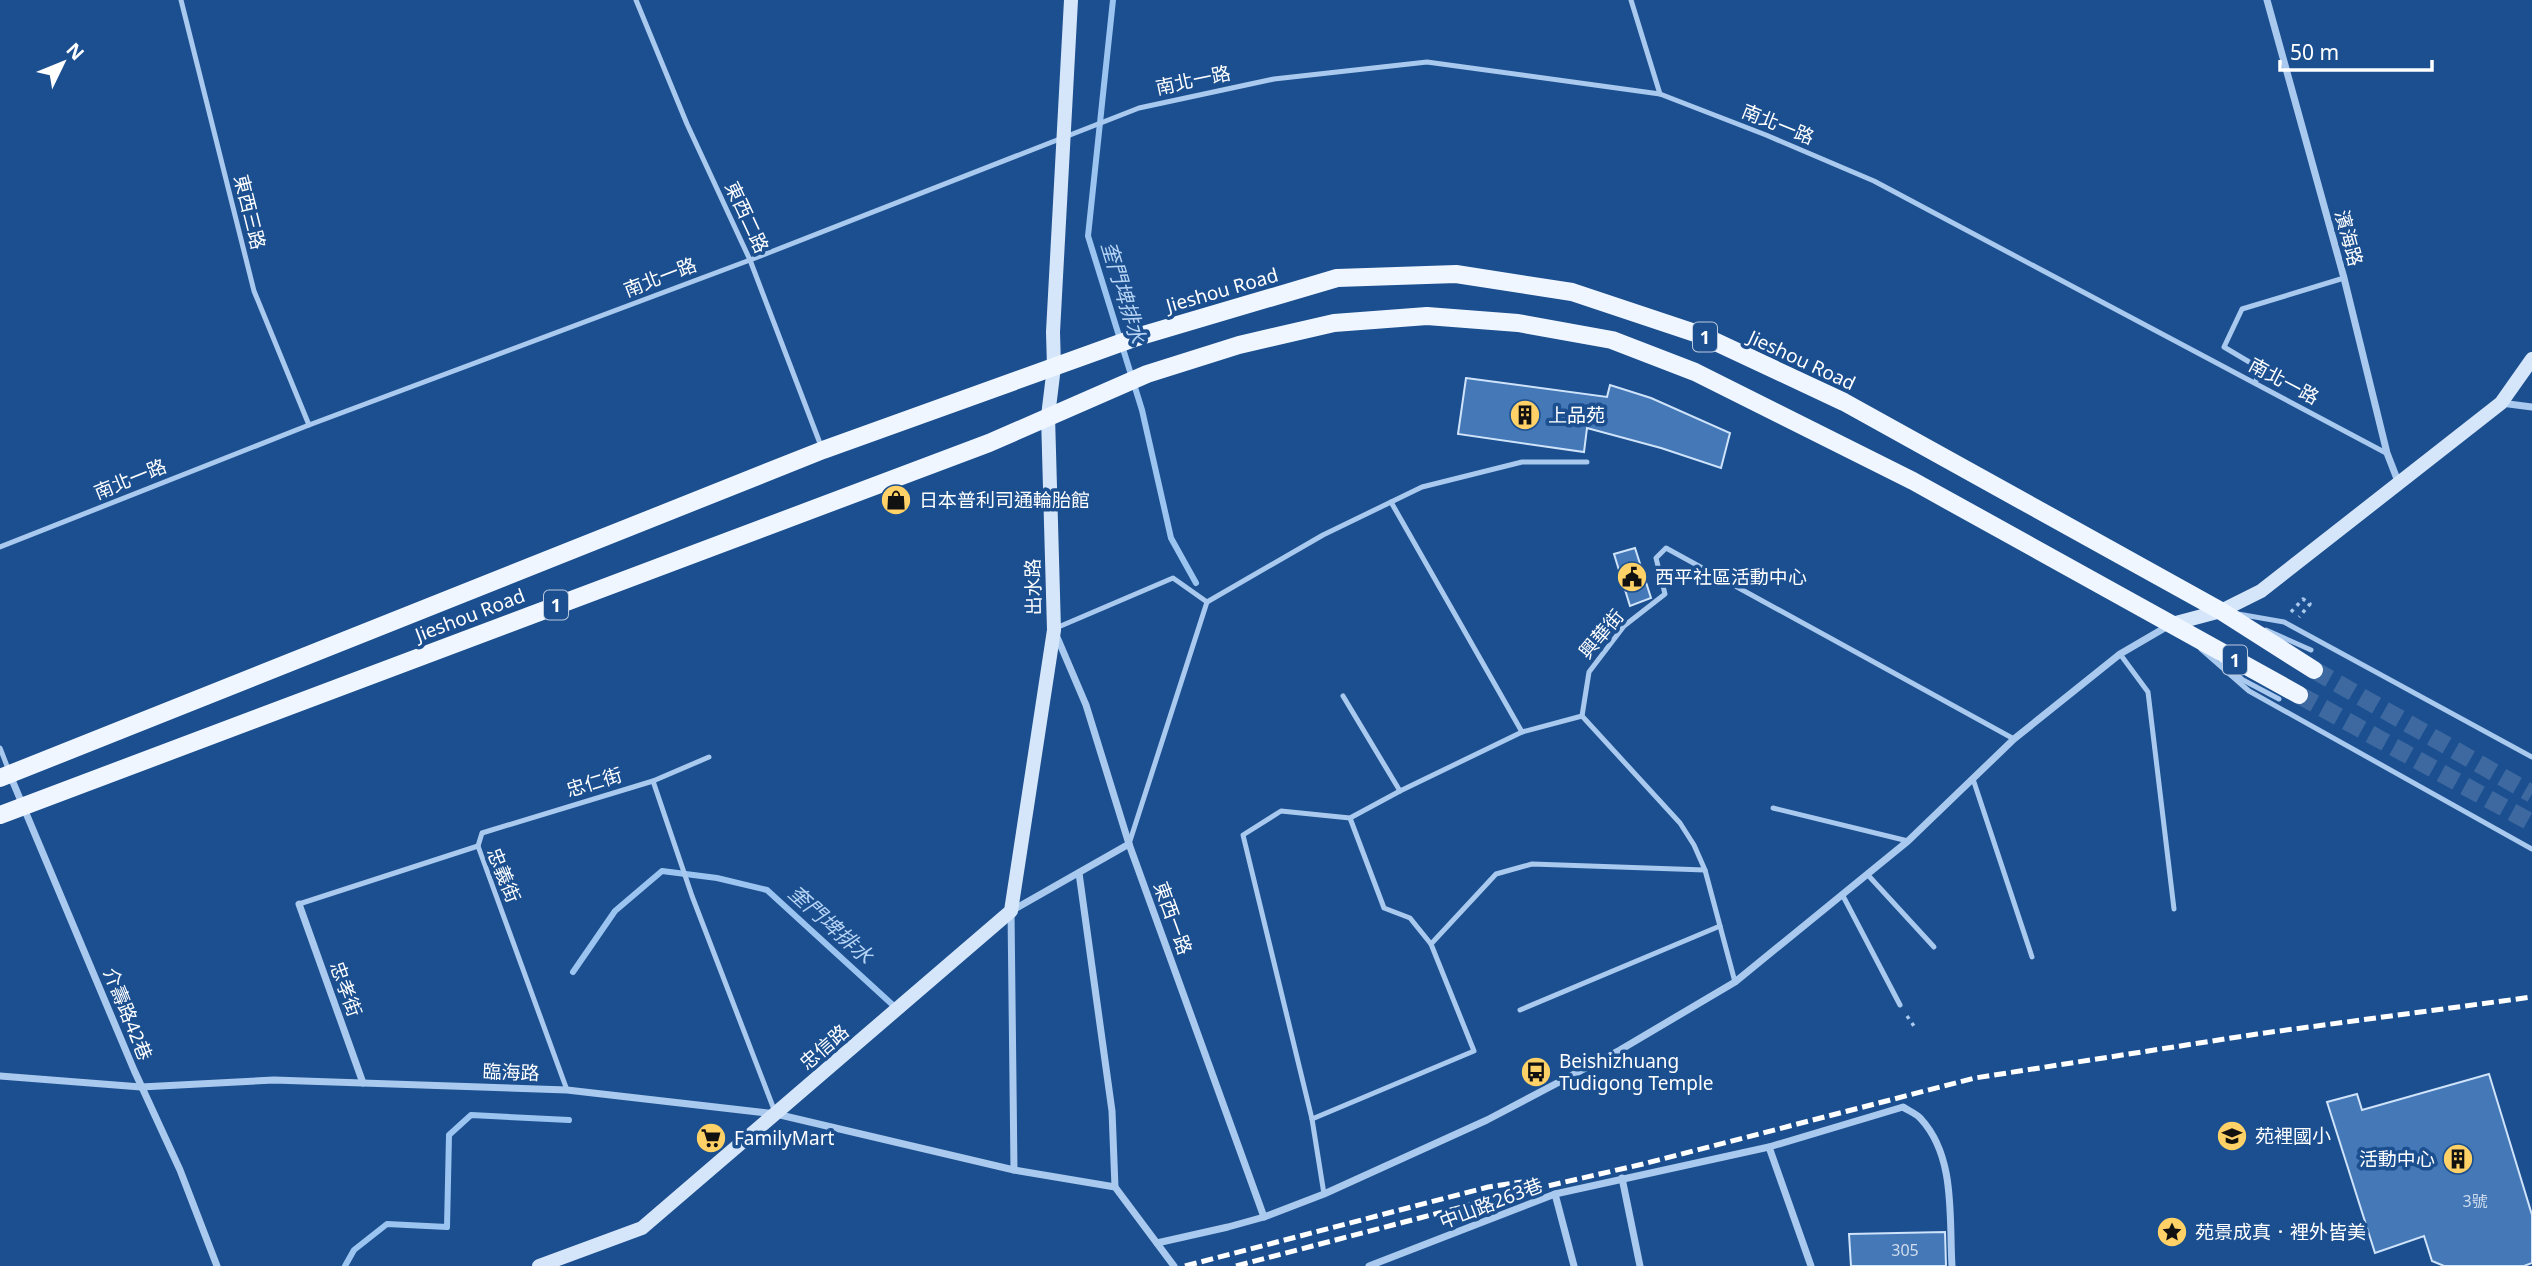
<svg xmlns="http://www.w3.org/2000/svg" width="2532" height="1266" viewBox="0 0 2532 1266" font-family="'Noto Sans','Noto Sans TC',sans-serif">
	<rect width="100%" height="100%" fill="#1b4f8f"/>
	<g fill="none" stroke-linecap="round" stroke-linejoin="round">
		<!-- stream -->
		<g stroke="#9cc4f0" stroke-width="6">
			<polyline points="1113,0 1088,236 1142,410 1171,538 1196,583"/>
			<polyline points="573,972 615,911 662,871 717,878 767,890 895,1007"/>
			<polyline points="345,1266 354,1250 387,1224 447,1227 449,1135 471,1115 569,1120"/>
		</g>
	</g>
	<!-- building -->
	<g fill="#4478b7" stroke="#cfe3fa" stroke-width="2">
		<polygon points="1466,378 1607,397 1610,385 1651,398 1730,433 1721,468 1661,448 1587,428 1584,452 1458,434"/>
		<polygon points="1635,548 1651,598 1630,606 1614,554"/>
		<polygon points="2489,1074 2532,1215 2532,1263 2524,1266 2444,1266 2432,1261 2424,1236 2375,1253 2327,1102 2357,1094 2362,1110"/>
		<polygon points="1945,1232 1946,1266 1851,1266 1849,1234"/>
	</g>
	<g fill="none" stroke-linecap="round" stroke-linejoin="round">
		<!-- primary-tunnel -->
		<g stroke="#3d69a0" stroke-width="18" stroke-dasharray="18 9" stroke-linecap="butt">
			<polyline points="2314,670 2532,794"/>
			<polyline points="2299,695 2532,823"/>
		</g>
		<!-- path -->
		<g stroke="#a9c9ee" stroke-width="3.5" stroke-dasharray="3.5 5" stroke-linecap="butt">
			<polyline points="2291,612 2303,599 2310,604 2299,617"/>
			<polyline points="1907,1016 1916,1029"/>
		</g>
		<!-- lane -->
		<g stroke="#a9c9ee" stroke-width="5">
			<polyline points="181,0 254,291 309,425"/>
			<polyline points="636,0 687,124 750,260 821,446"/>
			<polyline points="1631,0 1660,94"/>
			<polyline points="2255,383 2261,369 2224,347 2242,309 2344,278"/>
			<polyline points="1391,502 1522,732"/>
			<polyline points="0,547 309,425 750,260 1139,108 1274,79 1427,62 1660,94 1766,135 1874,181 2386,453"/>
			<polyline points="1207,602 1323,535 1422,487 1522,462 1587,462"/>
			<polyline points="2238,614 2284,622 2532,757"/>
			<polyline points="1056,628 1173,578 1207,602 1129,844"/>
			<polyline points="2266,630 2311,650"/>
			<polyline points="2201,649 2249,691 2532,849"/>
			<polyline points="2120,654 2148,692 2174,909"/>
			<polyline points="2221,663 2243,680 2279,699"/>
			<polyline points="1343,696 1400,791"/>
			<polyline points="0,748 9,771"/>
			<polyline points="1973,779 2032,957"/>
			<polyline points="653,781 709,757"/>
			<polyline points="1773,808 1908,841"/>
			<polyline points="478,846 482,833 653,781 692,896 775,1112"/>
			<polyline points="1867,874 1934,947"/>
			<polyline points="1842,894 1900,1005"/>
			<polyline points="299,904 478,846 567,1090"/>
			<polyline points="1431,944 1496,874 1532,864 1705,870"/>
			<polyline points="1735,982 1705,870 1694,845 1680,823 1582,716 1589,672 1624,626 1665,594 1656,558 1666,548 2014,739"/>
			<polyline points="1520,1010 1720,926"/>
			<polyline points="1312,1119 1474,1051 1431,944 1410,918 1384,908 1350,818"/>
			<polyline points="1324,1194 1312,1119 1243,835 1281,811 1350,818 1400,791 1522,732 1582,716"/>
		</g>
		<!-- street -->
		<g stroke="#a9c9ee" stroke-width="7">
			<polyline points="2267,0 2344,278 2387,453 2399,484"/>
			<polyline points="2501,403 2532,407"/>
			<polyline points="1057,637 1086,705 1129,844 1264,1217"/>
			<polyline points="10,775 134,1070 180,1170 217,1266"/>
			<polyline points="1079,873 1112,1111 1115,1187"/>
			<polyline points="299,904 363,1083"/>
			<polyline points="0,1076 141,1087 274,1080 567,1090 776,1114 1014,1170 1115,1187 1174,1266"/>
			<polyline points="1769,1147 1811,1266"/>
			<polyline points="1014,1170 1011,911 1129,844"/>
			<polyline points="1622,1178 1640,1266"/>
			<path d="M1555,1194L1769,1147L1903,1107C1909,1111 1917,1114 1921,1119C1956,1157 1949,1218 1952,1266"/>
			<polyline points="1157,1243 1228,1227 1264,1217 1324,1194 1487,1120 1620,1050 1735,982 1908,841 2014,739 2120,654 2168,626"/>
			<polyline points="1369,1266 1555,1194 1574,1266"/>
		</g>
		<!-- secondary -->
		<g stroke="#d6e6fa" stroke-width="14">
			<polyline points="2172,624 2221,611 2261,591 2501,403 2532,359"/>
			<polyline points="539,1266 642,1228 1011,911 1054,630 1048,416 1054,367 1053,332 1071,0"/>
		</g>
		<!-- primary -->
		<g stroke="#f0f6ff" stroke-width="18">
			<polyline points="0,778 823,450 1137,337 1337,278 1456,274 1572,292 1701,335 1844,402 2221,611 2314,670"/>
			<polyline points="0,815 989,443 1147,374 1239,345 1334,323 1427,316 1518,323 1612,340 1695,372 1913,481 2299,695"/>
		</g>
		<!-- rail -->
		<g stroke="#fff" stroke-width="5" stroke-dasharray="12 5" stroke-linecap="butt">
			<polyline points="1185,1266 1488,1187 1522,1182"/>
			<polyline points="1236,1266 1500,1197 1643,1164 1975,1078 2257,1034 2532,997"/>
		</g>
	</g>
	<!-- icons -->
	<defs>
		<g id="building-disc" transform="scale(1.575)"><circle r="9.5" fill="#ffd166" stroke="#1b4f8f"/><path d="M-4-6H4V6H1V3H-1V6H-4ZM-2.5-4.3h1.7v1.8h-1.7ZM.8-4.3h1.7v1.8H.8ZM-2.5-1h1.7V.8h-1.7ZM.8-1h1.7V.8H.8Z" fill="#111"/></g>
		<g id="shop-disc" transform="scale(1.575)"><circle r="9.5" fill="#ffd166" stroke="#1b4f8f"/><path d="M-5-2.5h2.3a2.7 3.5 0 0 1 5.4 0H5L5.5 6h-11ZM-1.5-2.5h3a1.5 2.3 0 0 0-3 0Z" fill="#111"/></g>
		<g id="civic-disc" transform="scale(1.575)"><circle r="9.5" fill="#ffd166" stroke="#1b4f8f"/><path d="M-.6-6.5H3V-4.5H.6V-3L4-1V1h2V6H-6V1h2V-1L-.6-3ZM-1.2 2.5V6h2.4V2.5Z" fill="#111"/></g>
		<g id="bus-disc" transform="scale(1.575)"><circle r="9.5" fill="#ffd166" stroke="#1b4f8f"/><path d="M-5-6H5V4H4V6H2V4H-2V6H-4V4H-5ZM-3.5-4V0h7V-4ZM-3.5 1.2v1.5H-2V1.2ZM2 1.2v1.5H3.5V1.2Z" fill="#111"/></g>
		<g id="school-disc" transform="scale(1.575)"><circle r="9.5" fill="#ffd166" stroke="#1b4f8f"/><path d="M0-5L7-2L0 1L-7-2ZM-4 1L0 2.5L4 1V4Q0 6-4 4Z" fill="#111"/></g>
		<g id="supermarket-disc" transform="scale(1.575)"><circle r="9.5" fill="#ffd166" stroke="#1b4f8f"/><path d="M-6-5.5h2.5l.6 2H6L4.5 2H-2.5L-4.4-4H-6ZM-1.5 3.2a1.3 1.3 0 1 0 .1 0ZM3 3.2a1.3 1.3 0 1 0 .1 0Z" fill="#111"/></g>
		<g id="sight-disc" transform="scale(1.575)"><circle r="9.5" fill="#ffd166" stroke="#1b4f8f"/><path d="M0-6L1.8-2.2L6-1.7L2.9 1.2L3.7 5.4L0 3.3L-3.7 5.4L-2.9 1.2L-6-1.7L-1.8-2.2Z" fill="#111"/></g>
	</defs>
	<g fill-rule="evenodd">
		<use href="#building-disc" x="1525" y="415"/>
		<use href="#shop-disc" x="896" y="500"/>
		<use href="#civic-disc" x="1632" y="577"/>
		<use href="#bus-disc" x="1536" y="1072"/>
		<use href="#school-disc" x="2232" y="1136"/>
		<use href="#supermarket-disc" x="711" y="1138"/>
		<use href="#building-disc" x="2458" y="1159"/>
		<use href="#sight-disc" x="2172" y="1232"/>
	</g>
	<g text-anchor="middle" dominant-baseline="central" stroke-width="7" stroke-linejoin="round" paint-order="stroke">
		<!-- number labels -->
		<g font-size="16" fill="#d0dded">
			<text x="2475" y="1201">3號</text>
			<text x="1905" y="1250">305</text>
		</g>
		<!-- shield labels -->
		<g fill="#1b4f8f" stroke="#bbcadd" stroke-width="2">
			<rect x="1693" y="322.5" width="24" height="29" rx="5"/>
			<rect x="544" y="590.5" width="24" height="29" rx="5"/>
			<rect x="2223" y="645.5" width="24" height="29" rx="5"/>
		</g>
		<g font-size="18" font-weight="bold" fill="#fff">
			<text x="1705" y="337">1</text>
			<text x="556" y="605">1</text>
			<text x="2235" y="660">1</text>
		</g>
		<!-- street labels -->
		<g font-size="19" fill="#fff" stroke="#1b4f8f">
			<text transform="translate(1193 80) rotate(-12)">南北一路</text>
			<text transform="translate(1778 124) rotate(22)">南北一路</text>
			<text transform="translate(250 212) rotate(76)">東西三路</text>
			<text transform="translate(747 217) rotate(65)">東西二路</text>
			<text transform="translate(2349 238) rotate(75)">濱海路</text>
			<text transform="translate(660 277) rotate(-21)">南北一路</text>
			<text transform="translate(1222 290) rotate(-16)">Jieshou Road</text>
			<text transform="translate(1802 360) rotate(25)">Jieshou Road</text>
			<text transform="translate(2284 381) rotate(28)">南北一路</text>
			<text transform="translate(130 479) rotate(-22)">南北一路</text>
			<text transform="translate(1033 587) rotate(-91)">出水路</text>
			<text transform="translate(470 615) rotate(-21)">Jieshou Road</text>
			<text transform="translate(1601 634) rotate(-50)">興華街</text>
			<text transform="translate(594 782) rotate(-17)">忠仁街</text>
			<text transform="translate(504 875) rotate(68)">忠義街</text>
			<text transform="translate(1173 918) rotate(70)">東西一路</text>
			<text transform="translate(346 989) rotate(70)">忠孝街</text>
			<text transform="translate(128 1014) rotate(68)">介壽路42巷</text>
			<text transform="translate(824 1047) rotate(-41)">忠信路</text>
			<text transform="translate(511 1072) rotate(2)">臨海路</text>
			<text transform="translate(1491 1203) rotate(-21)">中山路263巷</text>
		</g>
		<!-- poi labels -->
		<g font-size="19" fill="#fff" stroke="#1b4f8f" text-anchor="start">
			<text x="1548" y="415">上品苑</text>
			<text x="919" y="500">日本普利司通輪胎館</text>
			<text x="1655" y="577">西平社區活動中心</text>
			<text x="1559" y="1061">Beishizhuang<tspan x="1559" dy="22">Tudigong Temple</tspan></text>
			<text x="2255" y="1136">苑裡國小</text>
			<text x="734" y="1138">FamilyMart</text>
			<text x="2435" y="1159" text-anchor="end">活動中心</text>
			<text x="2195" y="1232">苑景成真．裡外皆美</text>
		</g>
		<!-- water labels -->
		<g font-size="21" font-style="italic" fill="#b5d3f5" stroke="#1b4f8f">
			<text transform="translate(1124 292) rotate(73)">奎門埤排水</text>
			<text transform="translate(831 924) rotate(42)">奎門埤排水</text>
		</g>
	</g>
	<!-- north arrow -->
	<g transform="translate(63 63) rotate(47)" stroke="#1b4f8f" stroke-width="5" paint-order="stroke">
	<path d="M0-5L12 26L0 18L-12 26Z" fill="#ffffff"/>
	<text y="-10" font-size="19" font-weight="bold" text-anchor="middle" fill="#ffffff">N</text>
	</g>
	<!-- scale -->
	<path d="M2280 60v10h152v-10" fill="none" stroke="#ffffff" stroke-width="3.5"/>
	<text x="2290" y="60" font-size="21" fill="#ffffff" stroke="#1b4f8f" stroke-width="5" paint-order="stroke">50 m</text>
</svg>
